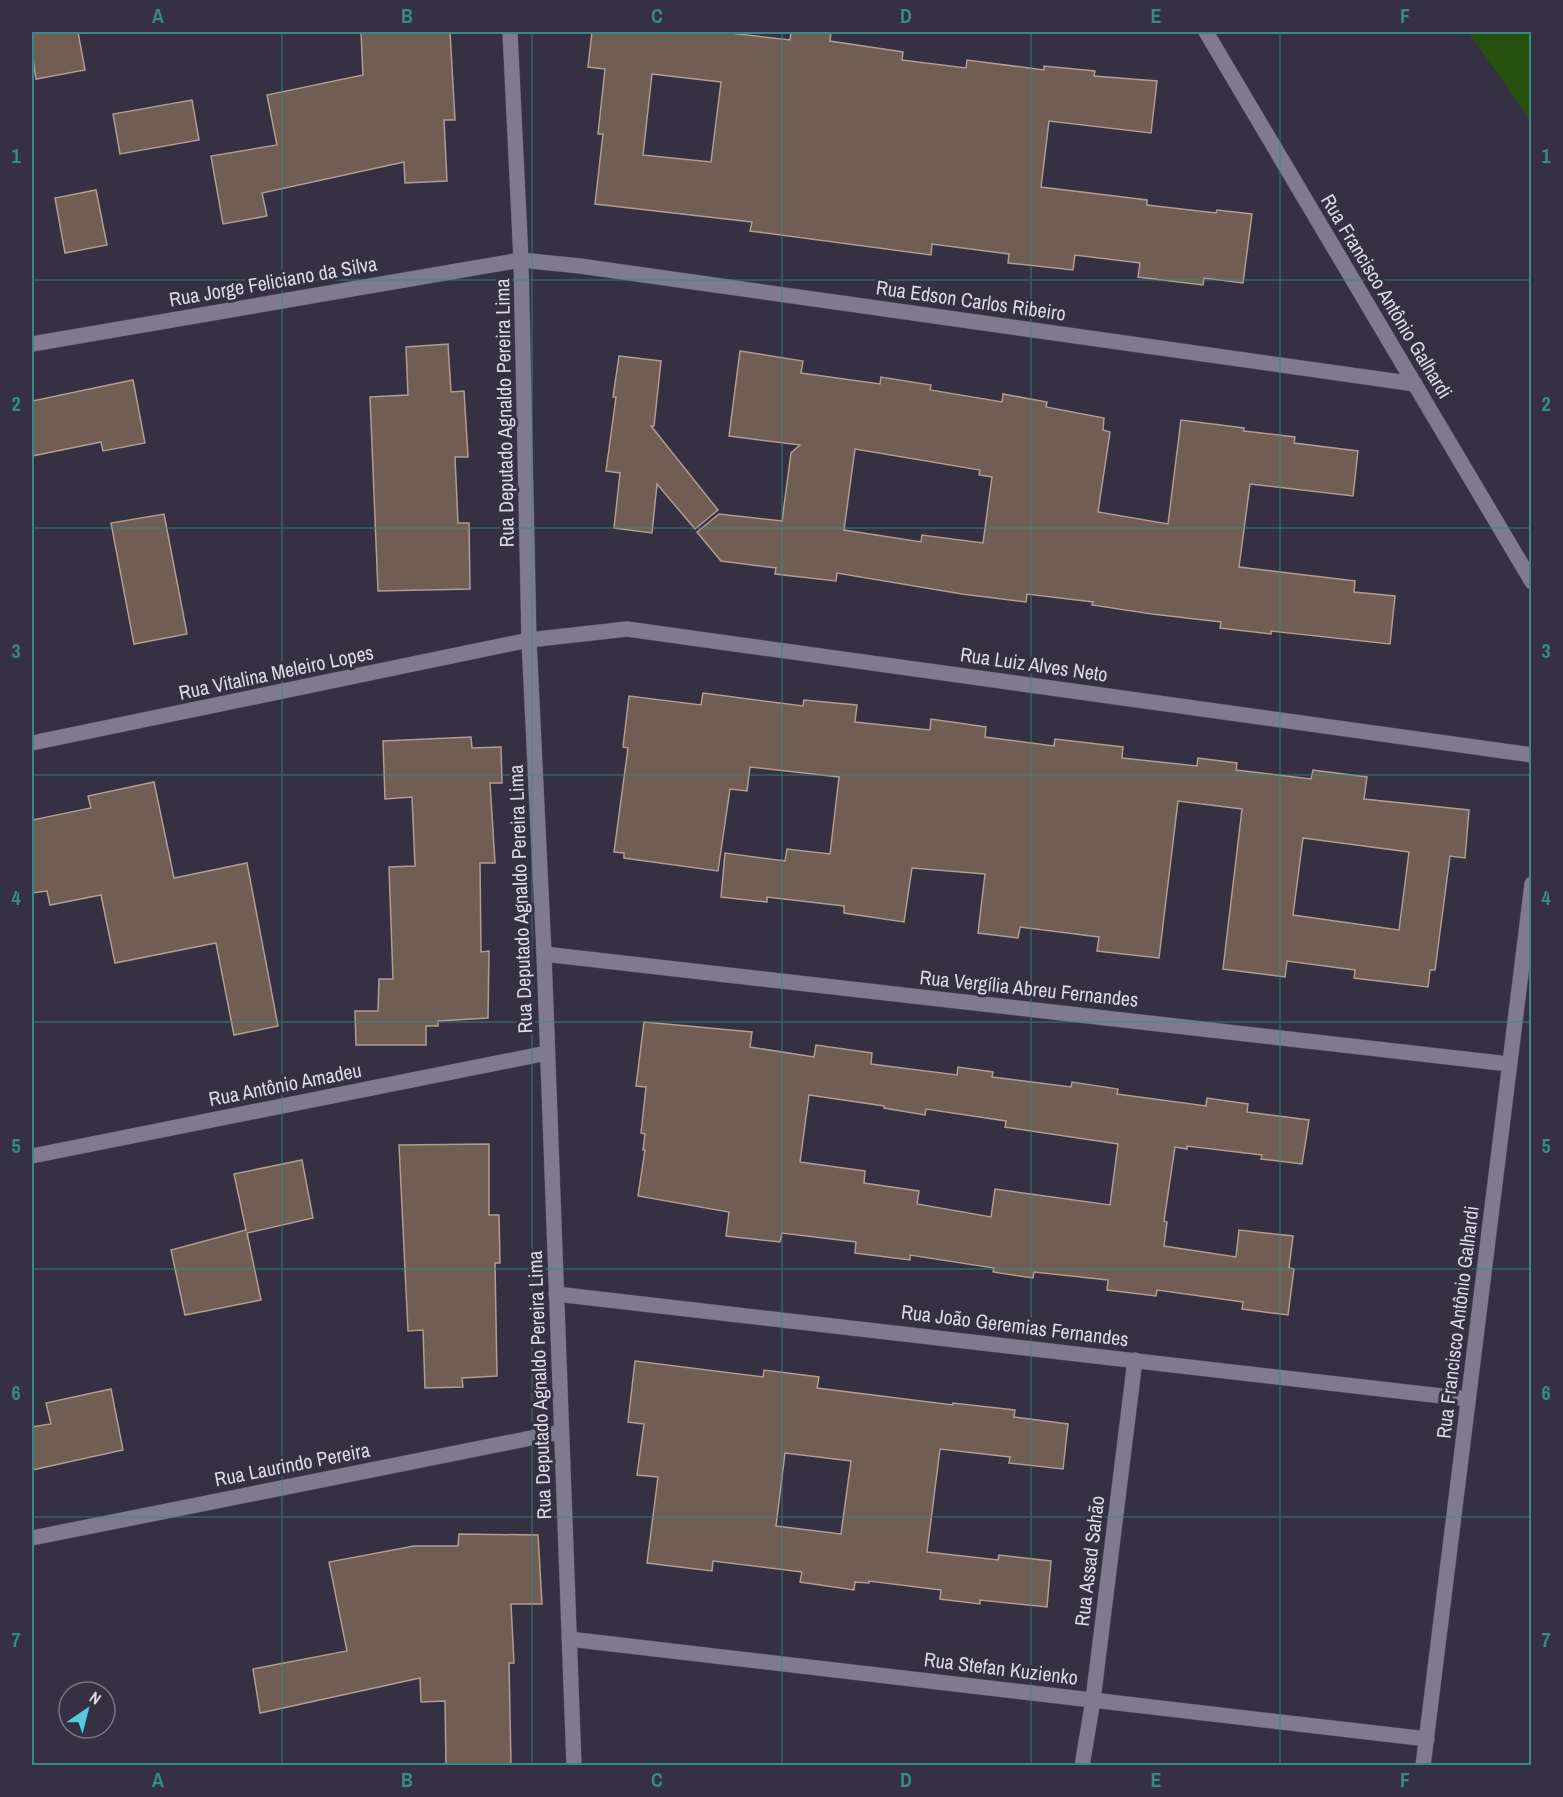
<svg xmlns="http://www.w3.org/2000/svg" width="1563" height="1797" viewBox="0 0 1563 1797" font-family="'Archivo Narrow',sans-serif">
	<rect width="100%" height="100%" fill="#363142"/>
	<!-- green -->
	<polygon fill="#274f0e" points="1468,32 1531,32 1531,121"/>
	<!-- building -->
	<g fill="#705d53" stroke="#b19c91" stroke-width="1.5" fill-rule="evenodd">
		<polygon points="32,32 78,32 85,70 36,79 32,52"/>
		<polygon points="361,32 450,32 455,120 444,120 447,181 405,183 404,162 262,193 267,216 223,224 211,156 277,145 267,95 363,75"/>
		<path d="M592,32H722L790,40L791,32H831L830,41L903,52L902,60L966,68L967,60L1044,70V66L1095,71L1094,76L1157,81L1151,133L1049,121L1041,187L1147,200V205L1216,213L1217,210L1252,214L1243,283L1204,278L1203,285L1138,277L1140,263L1075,255L1073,270L1008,263L1009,254L932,244L931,255L750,231L752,222L595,204L603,134H598L605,69L588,67ZM652,74L721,82L711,162L643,155Z"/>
		<polygon points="192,100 199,140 120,154 113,114"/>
		<polygon points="96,190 107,245 65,253 55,198"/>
		<polygon points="448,344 451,392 464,391 468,457 455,457 458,523 469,523 470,589 378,591 370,397 408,395 406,347"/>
		<path d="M740,351L803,361L801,373L880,384L881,377L931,385L930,390L1002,402L1003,394L1047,402L1046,407L1104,418L1103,430L1110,432L1098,512L1168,524L1181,420L1244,428V431L1295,437L1294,443L1358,451L1353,496L1250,484L1239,567L1355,581L1354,592L1395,596L1390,644L1271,631V634L1220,628L1221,622L1152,614L1092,605L1093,602L1027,594L1026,602L962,594L837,573L836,581L775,574L776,568L721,561L697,532L719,514L782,521L791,453L800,445L729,436ZM855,449L980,470L979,475L992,477L983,543L922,535L921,542L844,530Z"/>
		<polygon points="619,356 661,361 654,426 651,426 718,510 695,529 657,484 652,533 614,528 620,473 606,471 616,397 613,397"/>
		<polygon points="133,380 145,443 103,451 101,442 32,456 32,401"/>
		<polygon points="164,514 187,634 134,644 111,523"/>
		<path d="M703,693L803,706L804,700L857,705L855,722L930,730L931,719L986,727L985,737L1054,746L1055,739L1123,747L1122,758L1197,766L1198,758L1237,763L1236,770L1311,779L1313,770L1367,777L1364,799L1469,810L1465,858L1450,856L1435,970H1430L1428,987L1354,978L1355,970L1287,961L1285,977L1223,969L1242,809L1178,801L1159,958L1097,951L1099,937L1020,927L1018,938L978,933L985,874L912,868L904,922L844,913V906L767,897V902L721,897L725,853L785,861L787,849L830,854L839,777L750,767L747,791L730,789L718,871L624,858V853L614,852L628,748L623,747L629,696L701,705ZM1303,838L1409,852L1399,930L1293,915Z"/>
		<polygon points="471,737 472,748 501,747 502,783 490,783 495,863 480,863 481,952 489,951 488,1018 438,1021 438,1026 426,1026 426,1045 356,1045 355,1011 378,1011 379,979 393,979 389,867 415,866 412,797 385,799 383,741"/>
		<polygon points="154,782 174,878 247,863 278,1026 234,1035 216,943 115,963 101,895 50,905 47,891 32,893 32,820 91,808 88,796"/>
		<path d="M644,1022L752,1032L750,1047L814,1057L816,1045L872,1053L871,1064L957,1075L958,1067L993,1072L992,1077L1071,1087L1072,1082L1118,1089L1117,1094L1206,1106L1207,1098L1248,1104L1247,1112L1309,1120L1302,1164L1261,1159L1262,1155L1187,1146V1149L1175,1147L1164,1221L1167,1222L1164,1246L1236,1257L1239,1230L1293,1236L1289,1268L1294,1269L1288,1315L1242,1309L1243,1302L1157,1290L1156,1296L1107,1290L1108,1280L1034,1272L1033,1278L993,1272L994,1268L910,1255V1260L855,1253L856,1242L782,1233L780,1242L726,1236L729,1212L638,1196L645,1150H643L645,1134L641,1133L646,1087L636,1086ZM809,1095L884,1106V1108L925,1115L926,1109L1006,1121L1005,1127L1118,1144L1110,1205L995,1189L991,1217L917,1204L919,1191L864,1183L865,1171L800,1162Z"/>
		<polygon points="489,1144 489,1215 499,1215 500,1263 495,1263 497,1376 462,1378 463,1387 425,1388 423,1330 408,1331 399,1145"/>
		<polygon points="302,1160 313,1218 247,1233 261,1300 185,1315 171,1250 246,1230 234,1174"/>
		<path d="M635,1361L763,1377L764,1370L819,1377L817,1388L953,1405V1403L1015,1410L1014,1417L1068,1424L1063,1469L1009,1463L1010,1457L940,1449L927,1552L998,1560L999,1555L1051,1561L1047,1607L980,1600V1604L940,1599L941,1590L869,1581V1583L855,1582L854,1590L800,1582L802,1572L713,1561L712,1571L647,1563L658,1477L637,1475L644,1424L628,1422ZM785,1453L851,1461L841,1534L776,1526Z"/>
		<polygon points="111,1389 123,1450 32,1470 32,1427 51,1424 46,1403"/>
		<polygon points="459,1534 538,1535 542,1604 511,1604 514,1663 509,1663 511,1766 446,1766 445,1701 421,1702 420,1678 260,1713 253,1669 347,1651 329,1562 414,1546 458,1546"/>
	</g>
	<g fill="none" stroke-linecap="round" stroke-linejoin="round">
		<!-- minor casing -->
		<g stroke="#524f5d" stroke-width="16">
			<g id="minor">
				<polyline points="510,32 521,260 529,640 544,954 574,1766"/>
				<polyline points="1206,32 1532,582"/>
				<polyline points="32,344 521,260 580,266 1415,384"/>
				<polyline points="32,743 529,640 627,629 1532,755"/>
				<polyline points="544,954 1509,1064"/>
				<polyline points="32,1156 547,1053"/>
				<polyline points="556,1294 1468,1399"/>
				<polyline points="32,1538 561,1432"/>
				<polyline points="569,1639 1427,1739"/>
				<polyline points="1082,1766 1093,1700 1135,1360"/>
				<polyline points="1423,1766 1532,884"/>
			</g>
		</g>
		<!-- minor -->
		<use href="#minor" stroke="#7f7a8e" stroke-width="15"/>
	</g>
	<!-- grid -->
	<path fill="none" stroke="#388a86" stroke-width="1.5" stroke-opacity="0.55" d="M282,32V1766M532,32V1766M782,32V1766M1031,32V1766M1280,32V1766M32,280H1532M32,528H1532M32,775H1532M32,1022H1532M32,1269H1532M32,1517H1532"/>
	<g text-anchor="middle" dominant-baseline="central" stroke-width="6" stroke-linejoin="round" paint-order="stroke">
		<!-- street labels -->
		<g font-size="20" fill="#dbd9e4" stroke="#363142">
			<text transform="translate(273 281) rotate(-10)">Rua Jorge Feliciano da Silva</text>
			<text transform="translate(1387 296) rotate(59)">Rua Francisco Antônio Galhardi</text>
			<text transform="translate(971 300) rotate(8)">Rua Edson Carlos Ribeiro</text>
			<text transform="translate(504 413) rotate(-91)">Rua Deputado Agnaldo Pereira Lima</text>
			<text transform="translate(1034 664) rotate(8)">Rua Luiz Alves Neto</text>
			<text transform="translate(276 672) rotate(-12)">Rua Vitalina Meleiro Lopes</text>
			<text transform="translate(520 899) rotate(-92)">Rua Deputado Agnaldo Pereira Lima</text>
			<text transform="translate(1029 988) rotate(6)">Rua Vergília Abreu Fernandes</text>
			<text transform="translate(285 1084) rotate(-11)">Rua Antônio Amadeu</text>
			<text transform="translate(1457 1322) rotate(-83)">Rua Francisco Antônio Galhardi</text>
			<text transform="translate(1015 1325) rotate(7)">Rua João Geremias Fernandes</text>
			<text transform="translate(539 1385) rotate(-92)">Rua Deputado Agnaldo Pereira Lima</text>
			<text transform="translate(292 1464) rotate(-11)">Rua Laurindo Pereira</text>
			<text transform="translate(1089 1561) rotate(-83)">Rua Assad Sahão</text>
			<text transform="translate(1001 1668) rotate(7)">Rua Stefan Kuzienko</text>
		</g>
	</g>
	<!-- border -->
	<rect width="1563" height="1797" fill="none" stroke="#363142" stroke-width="66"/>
	<!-- north arrow -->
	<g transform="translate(87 1710) rotate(35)"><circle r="28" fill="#363142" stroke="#787483" stroke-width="1.5"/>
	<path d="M0-4.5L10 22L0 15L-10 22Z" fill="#55cadf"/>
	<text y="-9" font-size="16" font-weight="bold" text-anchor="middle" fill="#dbd9e4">N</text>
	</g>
	<rect x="33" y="33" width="1497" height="1731" fill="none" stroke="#388a86" stroke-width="2"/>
	<g font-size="20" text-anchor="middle" font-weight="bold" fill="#388a86">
		<text x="158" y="23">A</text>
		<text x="407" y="23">B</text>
		<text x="657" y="23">C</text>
		<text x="906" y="23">D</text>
		<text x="1156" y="23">E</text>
		<text x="1405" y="23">F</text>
		<text x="16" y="163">1</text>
		<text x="1546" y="163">1</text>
		<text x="16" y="411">2</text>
		<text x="1546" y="411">2</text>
		<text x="16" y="658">3</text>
		<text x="1546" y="658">3</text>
		<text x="16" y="905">4</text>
		<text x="1546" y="905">4</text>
		<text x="16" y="1153">5</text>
		<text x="1546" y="1153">5</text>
		<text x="16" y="1400">6</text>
		<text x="1546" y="1400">6</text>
		<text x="16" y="1647">7</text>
		<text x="1546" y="1647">7</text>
		<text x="158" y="1787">A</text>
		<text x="407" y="1787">B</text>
		<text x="657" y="1787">C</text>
		<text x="906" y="1787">D</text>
		<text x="1156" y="1787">E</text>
		<text x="1405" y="1787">F</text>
	</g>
</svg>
